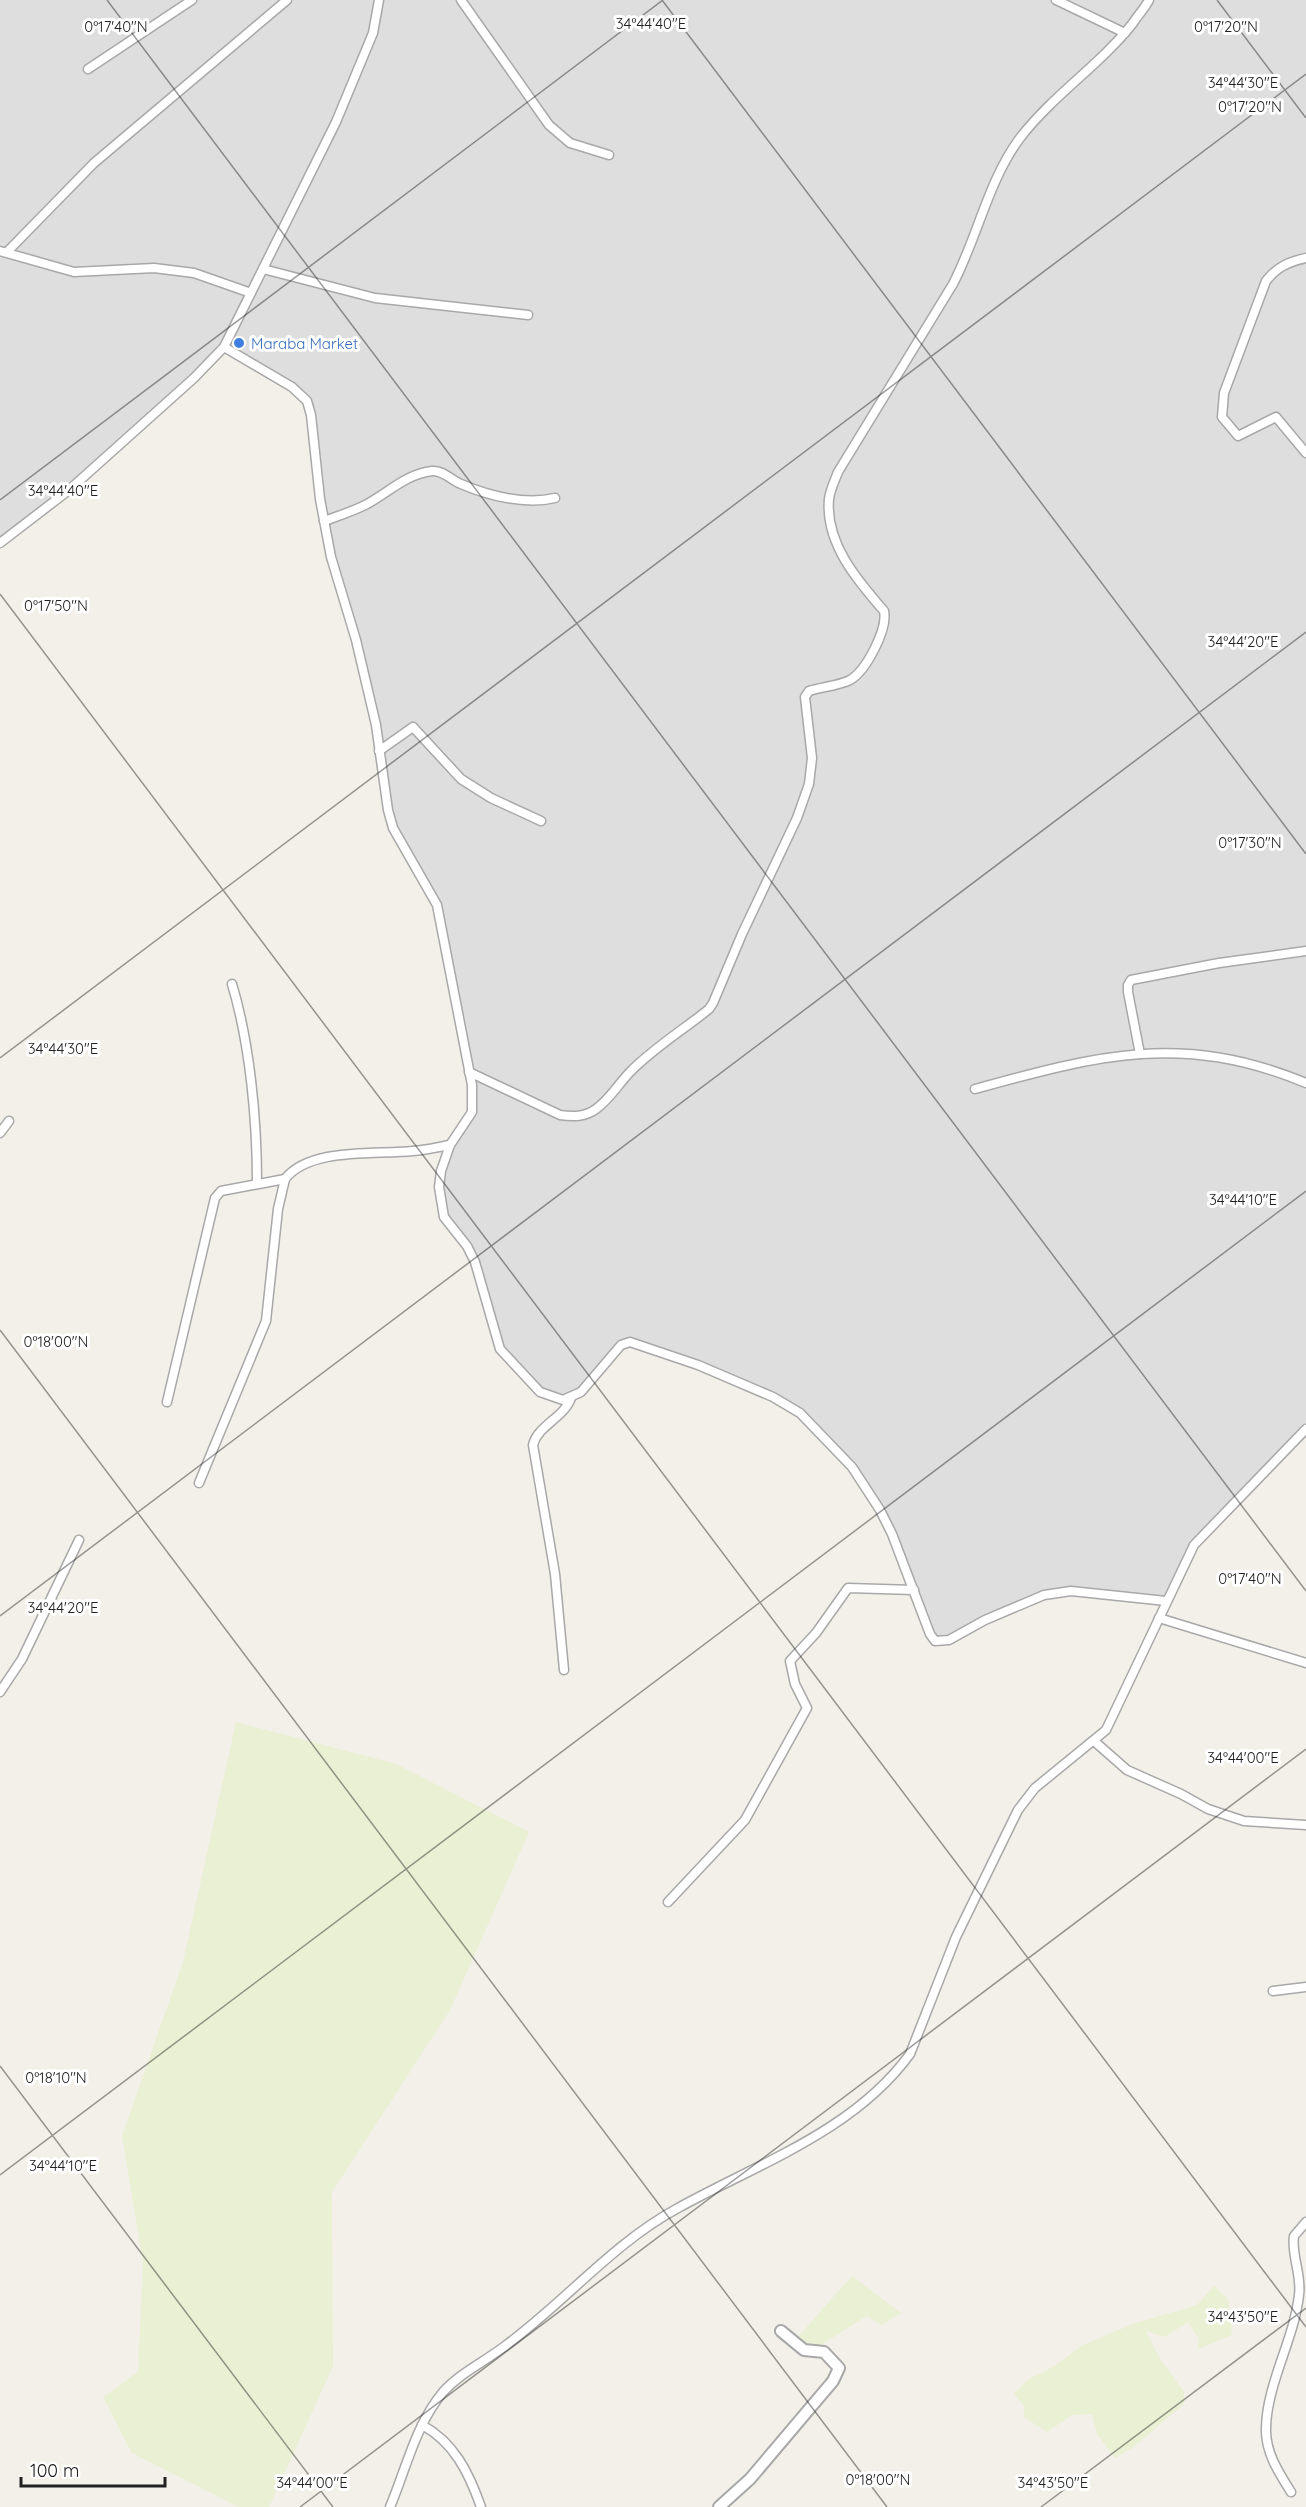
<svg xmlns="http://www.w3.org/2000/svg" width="1306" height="2507" viewBox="0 0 1306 2507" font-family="Quicksand,sans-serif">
	<rect width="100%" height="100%" fill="#f2f0e8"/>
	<!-- residential -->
	<polygon fill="#dfdede" points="0,0 1306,0 1306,1427 1193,1545 1165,1600 1044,1594 947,1640 935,1639 892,1532 852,1466 800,1412 629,1341 571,1398 540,1391 500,1348 475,1262 444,1217 440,1186 452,1146 472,1111 438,904 393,827 379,749 331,557 307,400 224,347 98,464 0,541"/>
	<!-- farmland -->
	<g fill="#eaf0d3">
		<polygon points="236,1722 396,1764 529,1832 450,2010 332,2192 333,2366 269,2507 239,2507 132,2453 103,2397 138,2372 143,2263 122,2136 183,1962"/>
		<polygon points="852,2276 901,2313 882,2325 867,2316 811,2351 798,2337"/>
		<polygon points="1214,2286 1228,2299 1232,2335 1198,2349 1199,2339 1188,2322 1165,2337 1146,2331 1159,2357 1184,2392 1184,2404 1132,2448 1115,2458 1097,2434 1092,2414 1072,2415 1047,2432 1024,2417 1024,2406 1014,2394 1027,2380 1053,2367 1081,2346 1133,2324 1197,2305"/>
	</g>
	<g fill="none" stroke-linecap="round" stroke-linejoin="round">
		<!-- minor casing -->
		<g stroke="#a8a8a8" stroke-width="11">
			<g id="minor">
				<polyline points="461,0 549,125 570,143 609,155"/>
				<polyline points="1056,0 1125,33"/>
				<polyline points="88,69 192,0"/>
				<polyline points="0,251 74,272 154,268 194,273 251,293"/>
				<polyline points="7,252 94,163 287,0"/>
				<path d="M1306,258C1288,262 1277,267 1266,281L1224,393L1222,417L1238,436L1276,417L1306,453"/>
				<polyline points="263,269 375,298 528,315"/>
				<polyline points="224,347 292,387 307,401 311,415 320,499 331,557 356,640 376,725 388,810 393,828 437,905 472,1085 472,1112 450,1145 441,1171 439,1187 444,1217 467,1246 475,1262 500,1349 540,1392 563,1400 581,1392 621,1345 630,1342 698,1365 773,1397 800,1413 852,1467 880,1510 892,1534 930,1634 935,1641 949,1640 985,1620 1044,1595 1071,1591 1166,1601"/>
				<path d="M324,521C338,516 354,511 367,504C388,493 406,474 432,471C443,470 451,480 461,484C489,496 525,505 555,498"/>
				<polyline points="0,543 69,490 194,378 224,347 336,122 373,33 379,0"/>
				<polyline points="379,751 413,727 461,779 491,798 541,821"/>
				<path d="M232,984C250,1044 257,1120 257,1183"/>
				<polyline points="1140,1054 1128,992 1128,985 1131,980 1219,963 1306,951"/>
				<path d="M469,1072L560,1115C573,1117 585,1117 596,1109C610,1099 619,1083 631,1071C655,1047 683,1030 709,1009L713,1003L742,934L797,818L809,784L812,758L805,697L809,691C821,687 838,686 850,680C866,671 888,629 884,611C857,580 825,543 829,499C830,490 835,480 838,472L953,284C978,236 988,181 1020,138C1053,95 1100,65 1133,23C1138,15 1145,8 1149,0"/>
				<path d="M975,1089C1098,1055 1183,1032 1306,1083"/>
				<polyline points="0,1133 9,1121"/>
				<polyline points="167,1402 215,1198 221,1191 285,1179"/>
				<path d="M199,1483L266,1321L278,1209L285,1179C310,1147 376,1155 413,1151C426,1150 438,1147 450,1145"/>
				<polyline points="1159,1618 1306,1663"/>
				<path d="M564,1670L555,1574L533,1445C538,1425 564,1418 571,1398"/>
				<polyline points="0,1692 22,1659 79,1540"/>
				<polyline points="1094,1741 1127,1770 1181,1794 1208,1809 1244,1821 1306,1825"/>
				<polyline points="668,1902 745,1820 807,1708 795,1684 790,1661 816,1633 848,1588 914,1590"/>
				<polyline points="1273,1991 1306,1987"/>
				<path d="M422,2425C454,2442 469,2473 481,2507"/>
				<path d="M1291,2492C1279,2473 1265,2452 1266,2428C1267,2383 1294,2340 1299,2295C1302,2275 1291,2255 1294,2236L1306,2222"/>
				<path d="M390,2507C406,2469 416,2424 443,2392C460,2373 484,2362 505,2346C564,2303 613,2243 678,2208C759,2163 854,2131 910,2054L956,1937L1018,1810L1035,1788L1106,1730L1194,1545L1306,1429"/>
			</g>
		</g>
		<!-- tertiary casing -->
		<g stroke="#a8a8a8" stroke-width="14">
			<polyline id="tertiary" points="719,2507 750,2479 833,2381 839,2368 824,2352 804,2350 781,2331"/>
		</g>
		<!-- minor -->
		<use href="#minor" stroke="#fff" stroke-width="8"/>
		<!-- tertiary -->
		<use href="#tertiary" stroke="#fff" stroke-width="10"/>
	</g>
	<!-- ticks -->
	<path fill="none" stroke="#212121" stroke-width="1.5" stroke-opacity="0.45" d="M107,0L1306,1591M662,0L1306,854M1217,0L1306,118M0,500L663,0M0,594L1306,2327M0,1058L1306,74M0,1330L887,2507M0,1616L1306,632M0,2066L333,2507M0,2175L1306,1191M300,2507L1306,1749M1041,2507L1306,2308"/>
	<!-- markers -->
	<circle fill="#3f7fe0" stroke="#fff" stroke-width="2" cx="239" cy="343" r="6"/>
	<g text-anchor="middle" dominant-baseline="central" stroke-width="6" stroke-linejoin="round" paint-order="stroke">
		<!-- shop labels -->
		<g font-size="15" fill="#366cbe" stroke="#fff" text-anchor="start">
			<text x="251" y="343">Maraba Market</text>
		</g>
	</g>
	<g font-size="15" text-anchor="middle" fill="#212121" stroke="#fff" stroke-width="6" stroke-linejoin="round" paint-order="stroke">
		<text x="651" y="29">34°44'40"E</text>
		<text x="116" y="32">0°17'40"N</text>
		<text x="1226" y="32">0°17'20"N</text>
		<text x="1243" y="88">34°44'30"E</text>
		<text x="1250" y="112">0°17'20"N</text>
		<text x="63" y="496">34°44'40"E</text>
		<text x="56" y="611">0°17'50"N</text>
		<text x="1243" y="647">34°44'20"E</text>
		<text x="1250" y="848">0°17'30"N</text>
		<text x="63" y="1054">34°44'30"E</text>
		<text x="1243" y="1205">34°44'10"E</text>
		<text x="56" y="1347">0°18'00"N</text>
		<text x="1250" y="1584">0°17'40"N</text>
		<text x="63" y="1613">34°44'20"E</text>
		<text x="1243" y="1763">34°44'00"E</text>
		<text x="56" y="2083">0°18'10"N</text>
		<text x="63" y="2171">34°44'10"E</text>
		<text x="1243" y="2322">34°43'50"E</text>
		<text x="878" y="2485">0°18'00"N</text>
		<text x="312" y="2488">34°44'00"E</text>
		<text x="1053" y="2488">34°43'50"E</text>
	</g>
	<!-- scale -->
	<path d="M21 2477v9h144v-9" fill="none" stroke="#212121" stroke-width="3"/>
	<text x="30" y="2477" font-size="18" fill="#212121" stroke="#ffffff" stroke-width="4.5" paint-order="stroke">100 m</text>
</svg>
